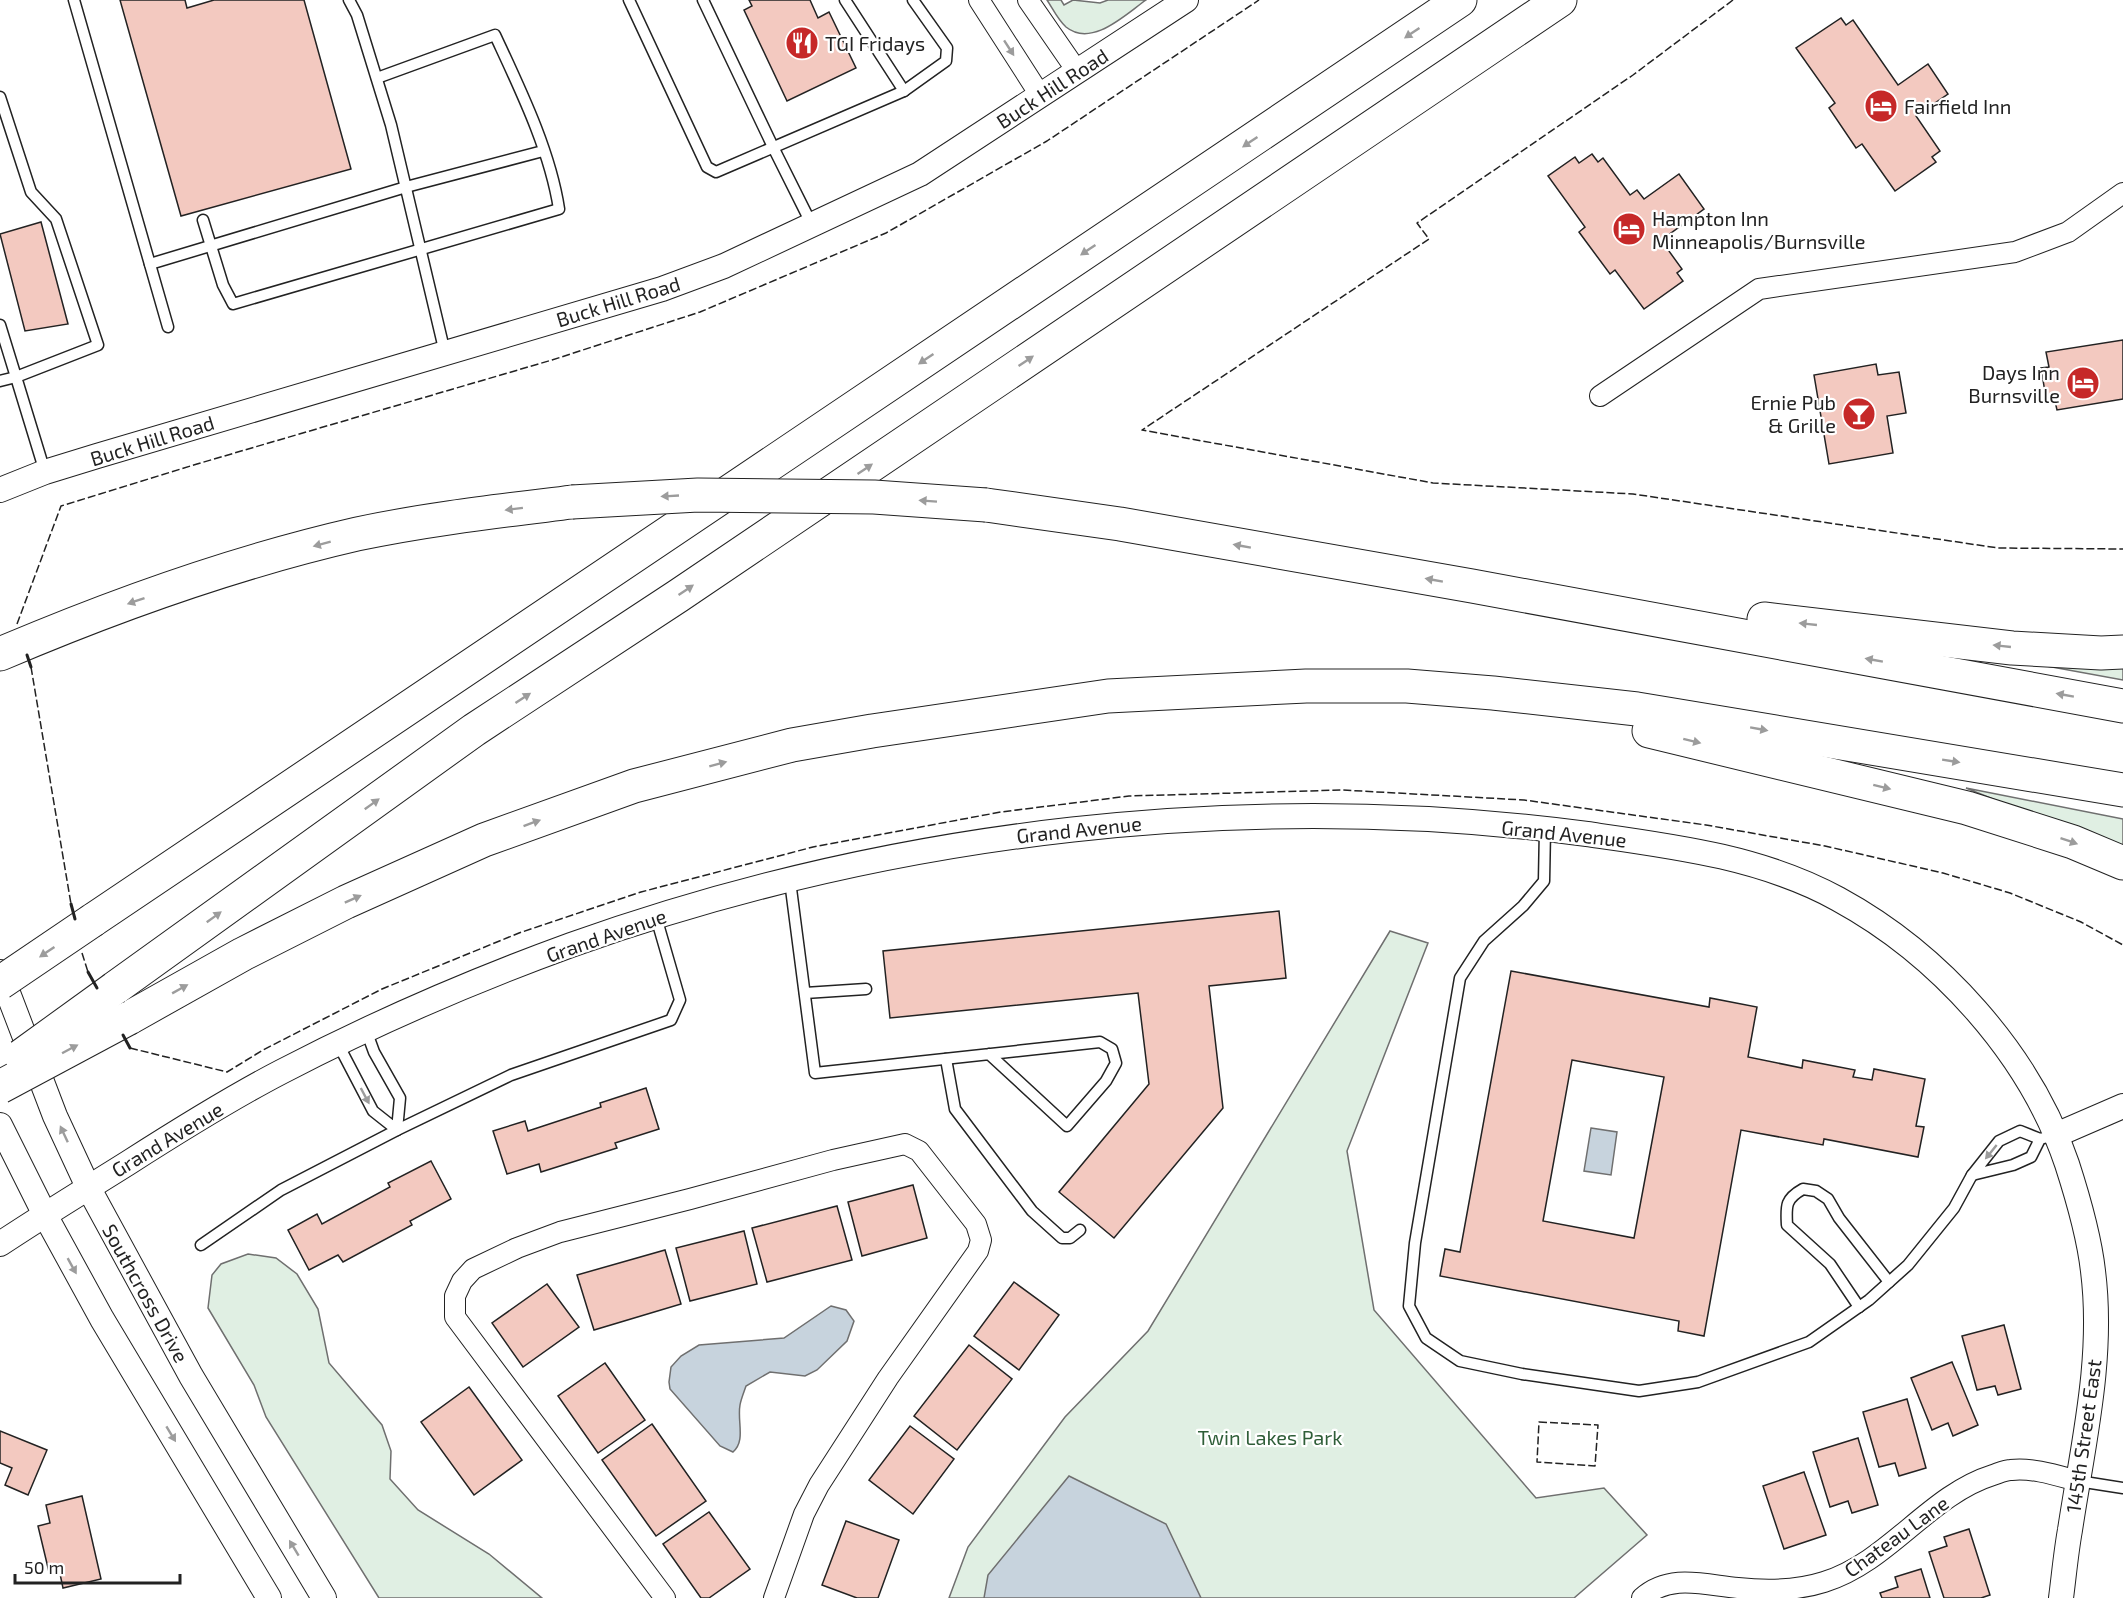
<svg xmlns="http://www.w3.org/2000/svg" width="2123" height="1598" viewBox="0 0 2123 1598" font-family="'Exo 2',sans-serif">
	<rect width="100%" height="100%" fill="#fff"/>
	<!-- green -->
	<g fill="#e0efe3" stroke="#6f6f6f" stroke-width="1.5">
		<path d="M1047,0H1061L1064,5L1073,0L1100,3L1108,0H1146C1126,14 1092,48 1066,27C1058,20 1053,9 1047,0Z"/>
		<polygon points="2123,663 2123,680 2041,665"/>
		<polygon points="1966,788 2123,819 2123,852"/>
		<polygon points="1390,931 1428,943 1347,1151 1374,1310 1536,1498 1604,1488 1647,1535 1574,1598 949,1598 968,1547 1065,1417 1148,1331"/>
		<polygon points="248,1254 276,1258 297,1274 318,1309 329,1363 382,1425 391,1451 390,1479 418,1510 489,1554 542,1598 379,1598 266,1417 254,1385 208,1308 212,1275 221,1264"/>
	</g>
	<!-- water -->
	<g fill="#c7d3dd" stroke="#6f6f6f" stroke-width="1.5">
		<polygon points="1591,1128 1617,1132 1611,1175 1584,1171"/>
		<path d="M831,1306L846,1310L854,1321L847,1341L817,1370L805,1376L770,1372L746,1386C744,1392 741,1399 740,1405C737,1421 746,1441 733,1452L720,1446L670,1389L669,1382L671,1367L681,1356L699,1345L784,1338Z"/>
		<polygon points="1069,1476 1166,1524 1201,1598 984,1598 988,1575"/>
	</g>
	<!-- building -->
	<g fill="#f3c9c0" stroke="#222" stroke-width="1.5" fill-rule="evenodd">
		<polygon points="120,0 185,0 187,8 214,0 304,0 351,169 181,216"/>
		<polygon points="749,0 810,0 818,18 829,12 856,68 787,101 744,10 752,6"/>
		<polygon points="1841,18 1846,25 1853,20 1898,85 1928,64 1948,94 1916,116 1940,151 1932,157 1936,162 1895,191 1862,144 1856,148 1829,108 1835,103 1796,48"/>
		<polygon points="1592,154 1598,162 1603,158 1630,195 1637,190 1644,199 1679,174 1704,209 1667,236 1672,243 1666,247 1682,269 1677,273 1683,281 1644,309 1615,270 1610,274 1579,232 1585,227 1548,176 1575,157 1579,163"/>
		<polygon points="41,222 68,324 25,331 0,234"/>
		<polygon points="2123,340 2123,399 2057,410 2054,397 2046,398 2041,368 2049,367 2046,352"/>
		<polygon points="1876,364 1878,375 1899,372 1906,413 1887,416 1893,453 1829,464 1814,375"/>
		<polygon points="1279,911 1286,978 1209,986 1223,1108 1114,1238 1059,1192 1149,1084 1138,993 890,1018 883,951"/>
		<path d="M1511,971L1709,1007L1710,998L1757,1007L1748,1057L1802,1068L1803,1060L1855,1070L1853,1077L1872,1080L1874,1069L1925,1079L1916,1126L1924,1127L1918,1157L1824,1139L1823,1145L1741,1130L1704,1336L1678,1331L1679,1321L1440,1276L1445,1249L1460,1252ZM1572,1060L1664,1077L1634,1238L1543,1221Z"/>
		<polygon points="646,1088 659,1129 615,1143 617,1148 541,1172 539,1164 507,1174 493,1131 525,1121 528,1131 601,1107 600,1103"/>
		<polygon points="431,1161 451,1199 410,1221 412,1225 343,1262 338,1255 309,1270 288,1230 317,1214 322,1224 390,1187 388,1183"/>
		<polygon points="913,1185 927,1238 862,1256 848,1202"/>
		<polygon points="837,1206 852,1260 767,1282 752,1228"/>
		<polygon points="744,1231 757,1284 690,1301 676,1248"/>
		<polygon points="665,1250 681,1304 594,1330 577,1275"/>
		<polygon points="1014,1282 1059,1315 1019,1370 974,1336"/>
		<polygon points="547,1284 579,1327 523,1367 492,1323"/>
		<polygon points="2004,1325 2021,1389 1998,1395 1995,1386 1977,1390 1962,1336"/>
		<polygon points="969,1345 1012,1379 957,1450 914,1416"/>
		<polygon points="1952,1362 1978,1425 1953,1436 1948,1423 1932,1430 1911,1378"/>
		<polygon points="605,1363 645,1420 598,1453 558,1396"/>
		<polygon points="469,1387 522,1460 474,1495 421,1422"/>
		<polygon points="1907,1399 1926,1468 1899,1476 1895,1463 1879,1467 1863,1412"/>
		<polygon points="652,1424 706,1501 656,1536 602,1460"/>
		<polygon points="910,1426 954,1459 913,1514 869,1480"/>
		<polygon points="0,1431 47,1450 28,1495 5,1485 12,1468 0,1463"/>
		<polygon points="1858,1438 1878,1505 1852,1513 1848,1501 1830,1507 1813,1452"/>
		<polygon points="1804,1472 1826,1535 1784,1549 1763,1486"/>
		<polygon points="82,1496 101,1579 63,1588 59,1569 49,1572 38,1526 50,1523 46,1505"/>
		<polygon points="709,1512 750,1569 709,1598 701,1598 663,1544"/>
		<polygon points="846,1521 899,1540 878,1598 857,1598 822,1585"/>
		<polygon points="1969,1529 1990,1595 1981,1598 1944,1598 1929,1552 1947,1546 1944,1537"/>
		<polygon points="1921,1569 1930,1598 1882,1598 1880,1593 1898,1587 1895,1577"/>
	</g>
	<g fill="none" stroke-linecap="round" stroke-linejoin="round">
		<!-- service casing -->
		<g stroke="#222" stroke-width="13">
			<g id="service">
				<polyline points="74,0 168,327"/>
				<polyline points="349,0 357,15 391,125 445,353"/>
				<polyline points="629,0 707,167 716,172 904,91 946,61 947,48 913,0"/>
				<polyline points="703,0 774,149 812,225"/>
				<polyline points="845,0 904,91"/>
				<polyline points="0,97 31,192 56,219 98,345 16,377 45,472"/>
				<path d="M203,220L223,285L233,304L559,209C550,150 520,89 495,35L377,78"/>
				<polyline points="150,264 406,187 543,151"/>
				<polyline points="0,325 16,377 0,381"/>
				<polyline points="1545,829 1544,881 1523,906 1484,941 1460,978 1415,1243 1409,1306 1426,1338 1460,1361 1522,1374 1639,1391 1698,1382 1809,1342 1869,1300 1908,1265 1954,1208 1972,1175"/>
				<polyline points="790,881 815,1073 1100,1042 1112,1049 1116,1063 1106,1081 1067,1126 989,1054"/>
				<polyline points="805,993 866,989"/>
				<polyline points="338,1044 373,1111 397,1130 400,1098 374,1052 366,1030"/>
				<polyline points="946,1059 955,1109 1032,1211 1062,1238 1070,1238 1080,1230"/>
				<polyline points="2040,1139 2031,1157 2013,1165 1972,1175 1999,1141 2020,1131 2040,1139 2055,1135"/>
				<polyline points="201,1245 281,1190 397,1130 511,1075 671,1020 680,1000 656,917"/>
				<path d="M1859,1307L1830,1264L1787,1225C1786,1206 1785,1199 1803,1189L1816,1191L1828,1199L1839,1218L1889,1282"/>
				<polyline points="2078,1481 2123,1488"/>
			</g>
		</g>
		<!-- minor casing -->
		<g stroke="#222" stroke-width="22">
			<g id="minor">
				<polyline points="979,0 1040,95"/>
				<polyline points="1028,0 1077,71"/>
				<polyline points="1600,396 1759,289 2015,252 2068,232 2123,193"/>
				<polyline points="665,1598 455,1317 455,1296 462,1281 473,1269 517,1248 560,1232 690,1199 833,1160 905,1144 919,1151 976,1224 981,1240 978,1251 888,1378 819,1485 804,1514 774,1598"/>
				<path d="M1642,1598C1670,1573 1705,1585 1738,1588C1767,1591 1796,1591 1824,1582C1889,1562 1929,1495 1993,1475C1999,1473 2005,1470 2011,1470C2031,1467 2059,1476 2078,1481"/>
			</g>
		</g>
		<!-- tertiary casing -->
		<g stroke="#222" stroke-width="26">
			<g id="tertiary">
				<polyline points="0,490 45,472 97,456 662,289 724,266 920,174 1186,0"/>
				<polyline points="0,972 55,1116 88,1187 191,1376 324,1598"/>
				<polyline points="0,1125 45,1215 102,1319 269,1598"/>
				<polyline points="2056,1135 2123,1106"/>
				<path d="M0,1244C42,1216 85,1190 128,1163C178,1131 229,1099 281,1072C375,1023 472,981 571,945C894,830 1247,789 1587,834C1672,846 1762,857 1838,899C1939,954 2030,1054 2067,1164C2078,1198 2089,1235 2093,1271C2104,1358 2083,1444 2070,1530C2066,1552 2064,1575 2061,1598"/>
			</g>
		</g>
		<!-- motorway casing -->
		<g stroke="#222" stroke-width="35">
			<g id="motorway">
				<polyline points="986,505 1120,524 1472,586 2123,706"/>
				<polyline points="1764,619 2012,648 2101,653 2123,652"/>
				<path d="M0,654C115,605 235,562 357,534C428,519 500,511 572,502"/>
				<polyline points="1649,731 1967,808 2073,842 2123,863"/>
				<polyline points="93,920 1460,0"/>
				<polyline points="115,988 474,730 678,596 1560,0"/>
				<polyline points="129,1018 243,954 346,902 484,840 634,786 792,745 872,731 1108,696 1306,686 1407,686 1493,693 1637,709 2123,790"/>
			</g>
		</g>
		<!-- service -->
		<use href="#service" stroke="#fff" stroke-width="10"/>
		<!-- minor -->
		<use href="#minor" stroke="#fff" stroke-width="20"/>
		<!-- tertiary -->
		<use href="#tertiary" stroke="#fff" stroke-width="24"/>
		<!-- motorway -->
		<use href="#motorway" stroke="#fff" stroke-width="33"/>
		<!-- motorway-bridge casing -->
		<g stroke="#222" stroke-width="35" stroke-linecap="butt">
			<g id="motorway-bridge">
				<polyline points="572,502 698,495 874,497 986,505"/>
				<polyline points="0,983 93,920"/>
				<polyline points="21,1056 115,988"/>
				<polyline points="0,1087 129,1018"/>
			</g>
		</g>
		<!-- motorway-bridge -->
		<use href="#motorway-bridge" stroke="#fff" stroke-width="33"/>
		<!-- fence -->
		<g stroke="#222" stroke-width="1.5" stroke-dasharray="8 3" stroke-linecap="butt">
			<polyline points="1733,0 1633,75 1417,223 1429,239 1142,430 1433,483 1633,494 1998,548 2123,549"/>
			<polyline points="17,624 61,506 197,464 552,360 700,312 886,233 1047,141 1259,0"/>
			<polyline points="31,667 71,904"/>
			<polyline points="82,953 88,972"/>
			<polyline points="130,1048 227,1072 263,1050 382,989 519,933 641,892 813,847 1001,812 1129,796 1342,790 1524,800 1706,825 1825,846 1943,873 2010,893 2081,922 2123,945"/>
			<polygon points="1539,1422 1598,1425 1595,1466 1537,1462"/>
		</g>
		<!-- wall -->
		<g stroke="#222" stroke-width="3">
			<polyline points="27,655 31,667"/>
			<polyline points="71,904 75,919"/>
			<polyline points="88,972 97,988"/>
			<polyline points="123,1035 130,1048"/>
		</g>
	</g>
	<!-- one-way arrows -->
	<defs><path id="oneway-solid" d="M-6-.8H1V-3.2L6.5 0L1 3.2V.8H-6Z" transform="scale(1.5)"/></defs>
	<g fill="#9c9c9c">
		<use href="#oneway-solid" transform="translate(1412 33) rotate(146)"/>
		<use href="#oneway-solid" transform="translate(1009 48) rotate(57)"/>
		<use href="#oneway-solid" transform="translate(1250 142) rotate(146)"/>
		<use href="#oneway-solid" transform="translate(1088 250) rotate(146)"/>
		<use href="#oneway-solid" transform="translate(926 359) rotate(146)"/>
		<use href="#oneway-solid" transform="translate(1026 361) rotate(-34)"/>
		<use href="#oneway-solid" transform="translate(865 469) rotate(-34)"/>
		<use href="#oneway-solid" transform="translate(670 496) rotate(177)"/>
		<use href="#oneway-solid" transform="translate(928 501) rotate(-176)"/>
		<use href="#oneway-solid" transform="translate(514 509) rotate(173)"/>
		<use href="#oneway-solid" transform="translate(322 544) rotate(165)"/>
		<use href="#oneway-solid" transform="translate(1242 546) rotate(-170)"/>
		<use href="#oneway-solid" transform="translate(1434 580) rotate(-170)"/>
		<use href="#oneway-solid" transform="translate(686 590) rotate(-34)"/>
		<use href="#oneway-solid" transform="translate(136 601) rotate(161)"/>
		<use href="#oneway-solid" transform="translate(1808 624) rotate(-174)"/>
		<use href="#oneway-solid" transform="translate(2002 646) rotate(-174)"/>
		<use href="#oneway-solid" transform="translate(1874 660) rotate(-170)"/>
		<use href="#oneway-solid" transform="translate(2065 695) rotate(-170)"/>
		<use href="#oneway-solid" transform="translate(523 698) rotate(-33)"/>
		<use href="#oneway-solid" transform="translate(1759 729) rotate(10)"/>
		<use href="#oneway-solid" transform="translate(1692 741) rotate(14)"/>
		<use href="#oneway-solid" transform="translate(1951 761) rotate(9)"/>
		<use href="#oneway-solid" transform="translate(718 764) rotate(-15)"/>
		<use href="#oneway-solid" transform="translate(1882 787) rotate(14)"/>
		<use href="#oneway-solid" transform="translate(372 804) rotate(-36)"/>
		<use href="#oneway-solid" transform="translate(532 823) rotate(-20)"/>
		<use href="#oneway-solid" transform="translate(2069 841) rotate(19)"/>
		<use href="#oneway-solid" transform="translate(353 899) rotate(-24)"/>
		<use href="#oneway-solid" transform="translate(214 917) rotate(-36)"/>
		<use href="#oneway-solid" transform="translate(47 952) rotate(146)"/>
		<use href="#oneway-solid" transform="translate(180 989) rotate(-29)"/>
		<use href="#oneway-solid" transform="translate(70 1049) rotate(-28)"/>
		<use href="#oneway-solid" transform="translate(365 1096) rotate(62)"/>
		<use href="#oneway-solid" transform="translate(64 1134) rotate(-115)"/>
		<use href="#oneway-solid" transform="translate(1991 1152) rotate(129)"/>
		<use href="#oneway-solid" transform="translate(72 1266) rotate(61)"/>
		<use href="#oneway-solid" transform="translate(171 1434) rotate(59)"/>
		<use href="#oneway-solid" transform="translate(294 1548) rotate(-121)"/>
	</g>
	<!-- icons -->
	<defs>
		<g id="restaurant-disc" transform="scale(1.725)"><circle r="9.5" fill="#c62828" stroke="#fff"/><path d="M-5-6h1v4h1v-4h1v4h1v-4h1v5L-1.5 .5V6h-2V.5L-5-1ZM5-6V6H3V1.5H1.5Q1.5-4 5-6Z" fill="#fff"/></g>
		<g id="hotel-disc" transform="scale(1.725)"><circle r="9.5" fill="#c62828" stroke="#fff"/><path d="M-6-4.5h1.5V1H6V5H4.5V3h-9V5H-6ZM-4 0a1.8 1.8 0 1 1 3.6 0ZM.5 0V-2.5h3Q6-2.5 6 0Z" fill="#fff"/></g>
		<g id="bar-disc" transform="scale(1.725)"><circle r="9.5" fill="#c62828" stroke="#fff"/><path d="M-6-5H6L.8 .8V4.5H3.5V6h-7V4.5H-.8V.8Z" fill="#fff"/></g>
	</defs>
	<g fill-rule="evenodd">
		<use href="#restaurant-disc" x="802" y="43"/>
		<use href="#hotel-disc" x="1881" y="106"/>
		<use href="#hotel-disc" x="1629" y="229"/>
		<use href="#hotel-disc" x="2083" y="383"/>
		<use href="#bar-disc" x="1859" y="414"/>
	</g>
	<g text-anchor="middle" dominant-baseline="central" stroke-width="4.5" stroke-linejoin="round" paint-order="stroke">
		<!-- poi labels -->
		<g font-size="20" fill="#222" stroke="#fff" text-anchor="start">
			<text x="825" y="43">TGI Fridays</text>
			<text x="1904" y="106">Fairfield Inn</text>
			<text x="1652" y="218">Hampton Inn<tspan x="1652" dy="23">Minneapolis/Burnsville</tspan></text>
			<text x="2060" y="372" text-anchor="end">Days Inn<tspan x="2060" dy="23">Burnsville</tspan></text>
			<text x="1836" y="402" text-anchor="end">Ernie Pub<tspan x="1836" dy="23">&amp; Grille</tspan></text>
		</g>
		<!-- street labels -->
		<g font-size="20" fill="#222" stroke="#fff">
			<text transform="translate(1052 88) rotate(-33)">Buck Hill Road</text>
			<text transform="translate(618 301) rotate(-17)">Buck Hill Road</text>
			<text transform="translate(152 440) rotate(-17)">Buck Hill Road</text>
			<text transform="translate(1079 829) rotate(-6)">Grand Avenue</text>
			<text transform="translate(1564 833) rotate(6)">Grand Avenue</text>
			<text transform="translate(606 935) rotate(-19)">Grand Avenue</text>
			<text transform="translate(167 1139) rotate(-31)">Grand Avenue</text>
			<text transform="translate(146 1293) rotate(61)">Southcross Drive</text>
			<text transform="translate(2083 1436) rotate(-82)">145th Street East</text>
			<text transform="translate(1896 1536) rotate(-36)">Chateau Lane</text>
		</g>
		<!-- park labels -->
		<g font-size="20" fill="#2f5e38" stroke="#fff">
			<text x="1270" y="1437">Twin Lakes Park</text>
		</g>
	</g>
	<!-- scale -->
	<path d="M15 1574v9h165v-9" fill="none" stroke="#222222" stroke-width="3"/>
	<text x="24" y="1574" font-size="18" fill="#222222" stroke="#ffffff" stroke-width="4.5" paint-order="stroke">50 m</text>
</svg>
